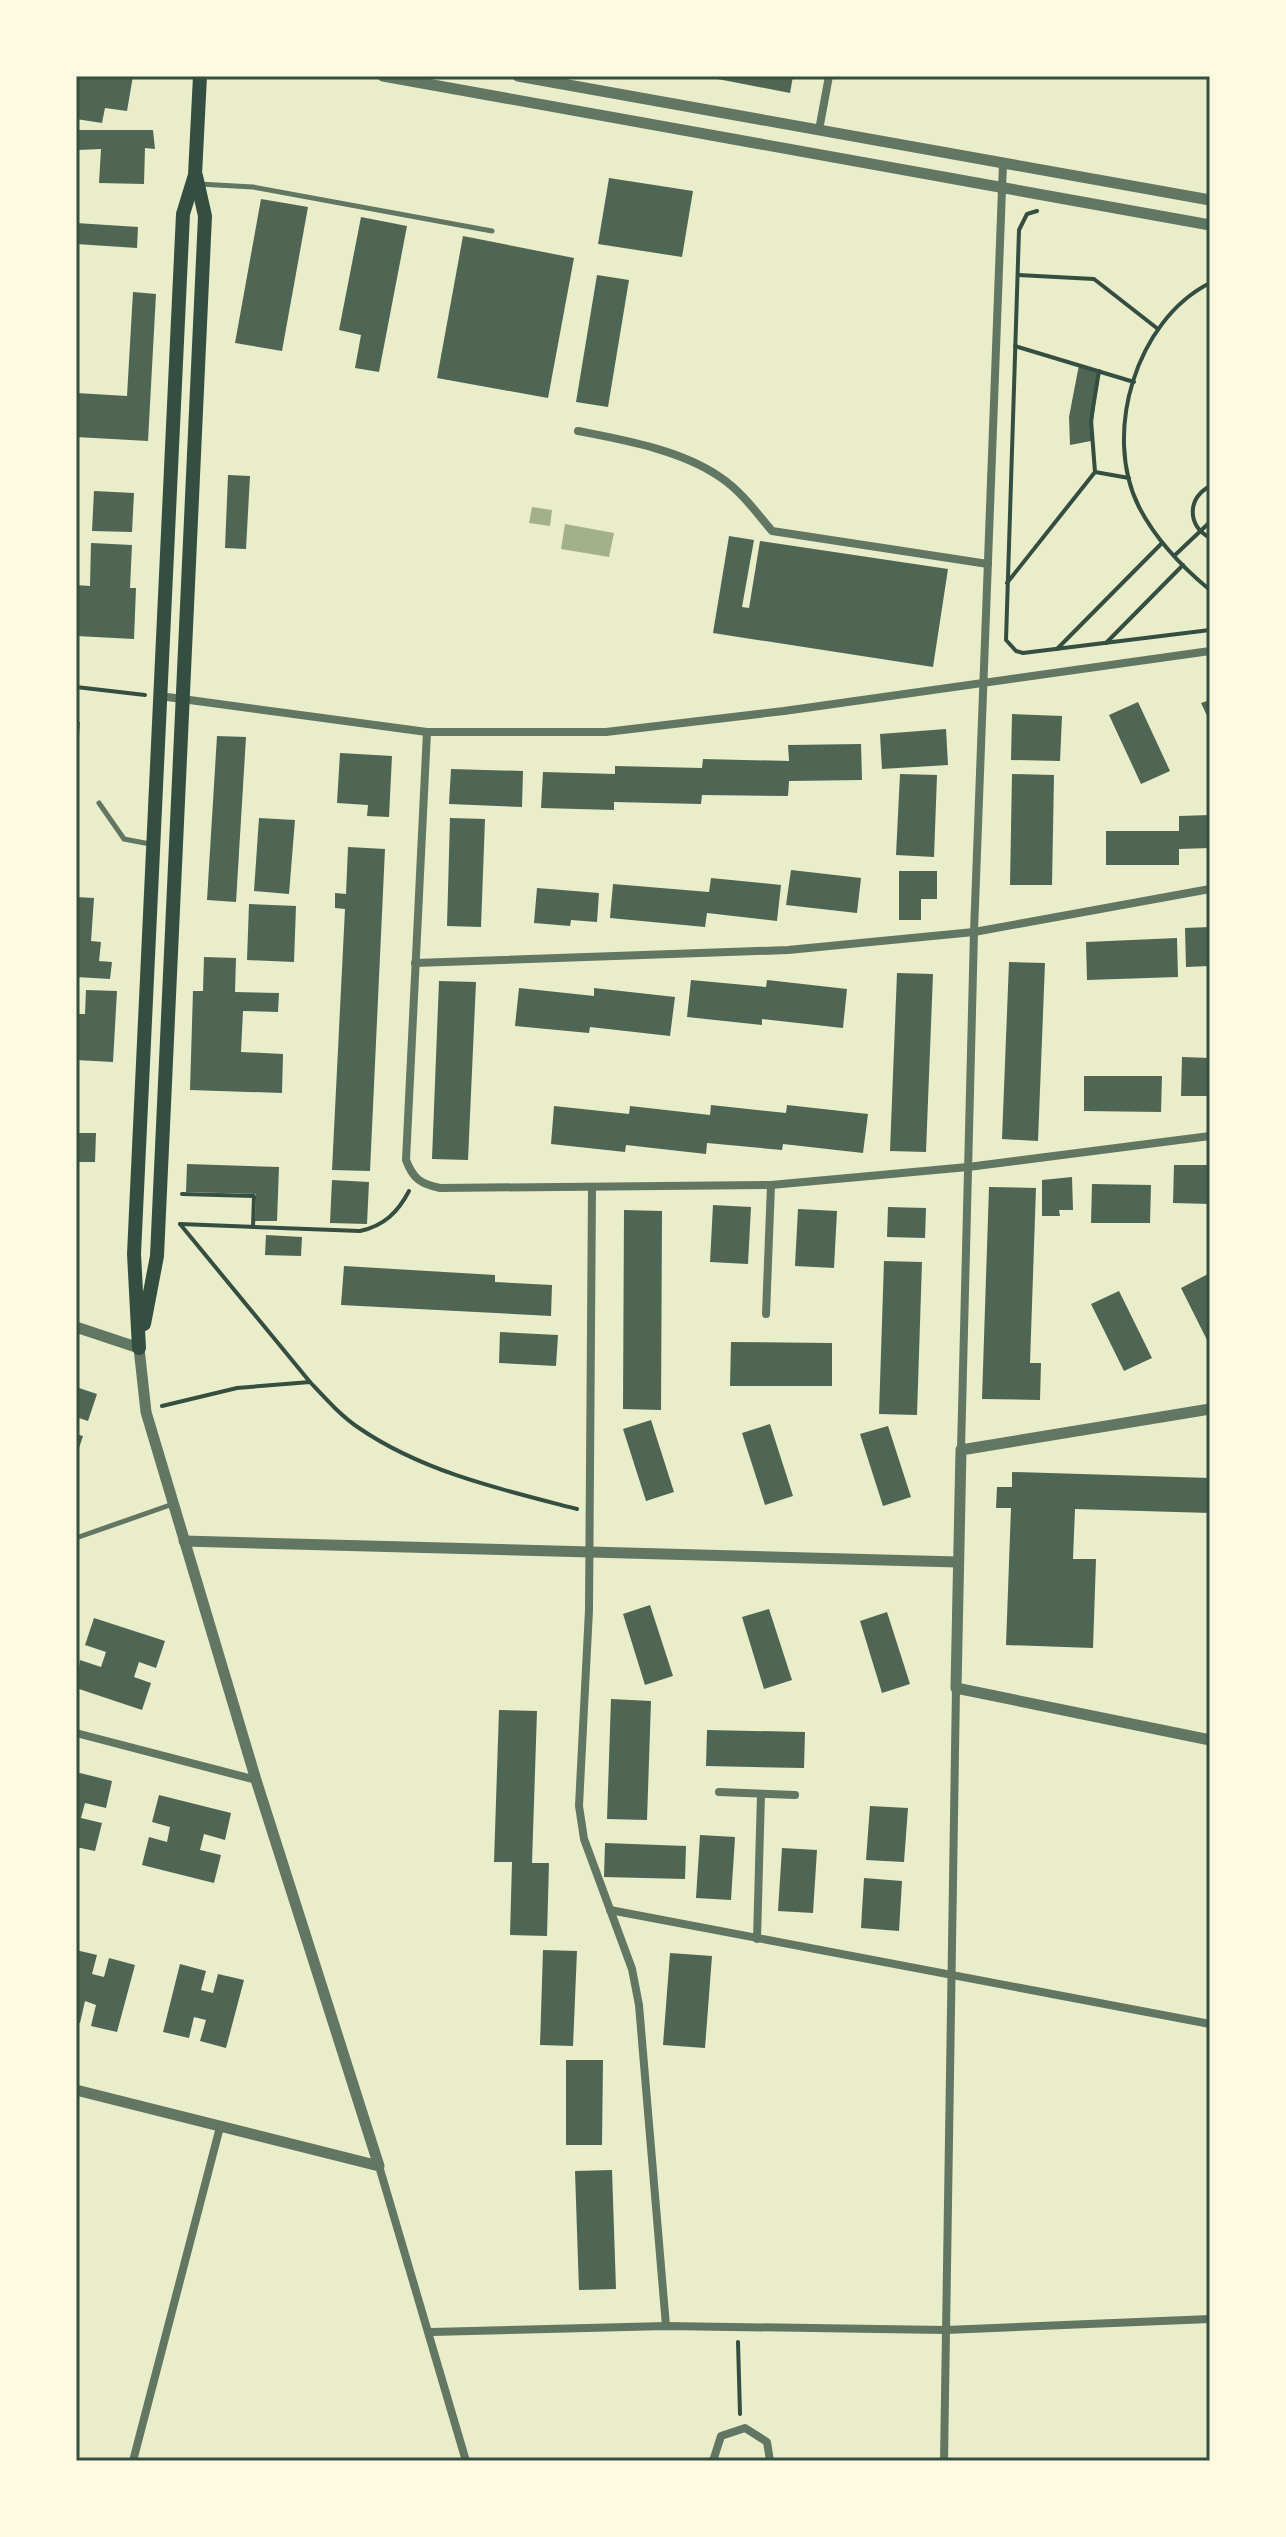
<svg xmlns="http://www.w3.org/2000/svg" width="1286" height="2537" viewBox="0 0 1286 2537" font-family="'Titillium Web',sans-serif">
	<rect width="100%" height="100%" fill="#e9edc9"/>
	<!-- water -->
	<g fill="#a3b18a">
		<polygon points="532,507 552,510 550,526 529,523"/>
		<polygon points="565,524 614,533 609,557 561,549"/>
	</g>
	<!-- building -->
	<g fill="#4f6655">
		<polygon points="76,76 133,76 127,111 105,108 102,123 76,119"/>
		<polygon points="702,76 793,76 790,93"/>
		<polygon points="79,130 153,130 155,149 145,148 144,184 99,183 101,149 78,150"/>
		<polygon points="609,178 693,191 682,257 598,244"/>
		<polygon points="261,199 308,207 282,351 235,343"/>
		<polygon points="361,217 407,226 379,372 355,368 361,335 339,330"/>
		<polygon points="76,223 138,227 137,248 76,244"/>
		<polygon points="463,236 574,258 548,398 437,378"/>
		<polygon points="597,275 629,280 608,407 576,402"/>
		<polygon points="133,292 156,294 148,441 76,437 76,393 127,396"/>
		<polygon points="1079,365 1099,371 1091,441 1070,445 1069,417"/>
		<polygon points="228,475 250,476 246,549 225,548"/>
		<polygon points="94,491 134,493 132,532 92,531"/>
		<polygon points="729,536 754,540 742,607 749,608 760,541 948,569 933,667 713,633"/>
		<polygon points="91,543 132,545 130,588 136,588 134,639 76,636 76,585 90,586"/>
		<polygon points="1210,700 1210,722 1201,703"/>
		<polygon points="1138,702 1170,771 1141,784 1109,715"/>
		<polygon points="1012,714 1062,716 1060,761 1011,760"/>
		<polygon points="76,722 80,722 78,752 76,752"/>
		<polygon points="946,729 948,765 882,769 880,734"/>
		<polygon points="217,736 246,737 236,902 207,900"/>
		<polygon points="861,744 862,780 789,781 788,796 702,795 701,804 614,802 614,810 541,808 543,772 615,774 615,766 702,768 703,759 789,761 788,745"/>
		<polygon points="340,753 392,756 389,817 367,816 368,805 337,803"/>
		<polygon points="451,769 523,771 522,807 449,804"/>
		<polygon points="900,774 937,775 934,857 896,855"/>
		<polygon points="1012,774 1054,775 1052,885 1010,885"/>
		<polygon points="1210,815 1210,848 1179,849 1179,865 1106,865 1106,831 1179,831 1179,816"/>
		<polygon points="259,818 295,820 289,894 254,891"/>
		<polygon points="450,818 485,819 481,927 447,926"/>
		<polygon points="348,847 385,849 370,1171 332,1170 345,909 335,908 335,893 346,894"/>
		<polygon points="791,870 861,878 857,913 786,905"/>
		<polygon points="899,871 937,871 937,899 921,899 921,920 899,920"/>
		<polygon points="711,878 781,885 777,921 707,913 705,927 610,918 613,884 709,892"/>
		<polygon points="537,888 599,893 597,922 571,920 570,926 534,923"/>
		<polygon points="76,897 94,898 91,941 101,942 99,961 112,962 110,979 76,977"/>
		<polygon points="249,904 296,906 294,962 247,960"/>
		<polygon points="1210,927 1210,966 1186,967 1185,928"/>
		<polygon points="1177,938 1178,977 1087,980 1086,942"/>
		<polygon points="204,957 236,958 235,992 279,993 278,1012 243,1011 241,1052 283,1054 282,1093 190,1090 193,991 203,991"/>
		<polygon points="1009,962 1045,963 1038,1141 1002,1139"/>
		<polygon points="897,973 933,974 926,1152 890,1151"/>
		<polygon points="691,980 766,987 767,980 847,989 843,1028 762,1019 762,1025 687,1017"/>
		<polygon points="439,981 476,982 468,1160 432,1159"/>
		<polygon points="519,988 594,996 594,988 675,997 670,1036 590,1027 589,1033 515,1026"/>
		<polygon points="86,990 117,991 113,1062 76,1060 76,1014 85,1014"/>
		<polygon points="1182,1057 1210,1058 1210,1096 1181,1096"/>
		<polygon points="1084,1076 1162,1076 1161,1112 1084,1111"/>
		<polygon points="711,1105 786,1113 787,1105 868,1114 863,1153 783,1144 782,1150 707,1143 706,1154 626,1145 625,1152 551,1144 554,1106 629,1114 630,1106 710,1115"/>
		<polygon points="76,1133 96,1133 95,1162 76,1162"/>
		<polygon points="187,1164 279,1167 277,1221 255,1221 256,1194 186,1192"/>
		<polygon points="1174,1165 1210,1165 1210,1204 1173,1203"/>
		<polygon points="1072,1177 1073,1210 1059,1210 1060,1216 1042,1216 1042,1180"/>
		<polygon points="332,1180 369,1182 367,1224 330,1223"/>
		<polygon points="1092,1184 1151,1185 1150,1223 1091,1223"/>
		<polygon points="989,1187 1036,1188 1030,1363 1041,1363 1040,1400 982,1399"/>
		<polygon points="713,1205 751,1207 748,1264 710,1262"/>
		<polygon points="888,1207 926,1208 925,1238 887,1237"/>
		<polygon points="798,1209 837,1211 834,1268 795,1266"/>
		<polygon points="624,1210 662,1211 661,1410 623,1409"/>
		<polygon points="266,1235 302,1237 301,1256 265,1255"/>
		<polygon points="884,1261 922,1262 917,1415 879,1414"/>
		<polygon points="344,1266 495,1275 495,1282 552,1285 551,1316 341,1305"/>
		<polygon points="1208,1274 1210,1277 1210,1346 1181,1288"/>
		<polygon points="1119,1291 1152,1358 1124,1371 1091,1304"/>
		<polygon points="500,1332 558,1335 556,1366 499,1363"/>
		<polygon points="731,1342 832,1343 832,1386 730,1386"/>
		<polygon points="76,1387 97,1394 88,1421 76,1417"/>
		<polygon points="651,1420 674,1492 646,1501 623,1429"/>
		<polygon points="770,1424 793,1496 765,1505 742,1433"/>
		<polygon points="888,1426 911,1497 883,1506 860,1434"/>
		<polygon points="76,1434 83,1436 77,1454 76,1454"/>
		<polygon points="1012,1472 1210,1478 1210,1513 1075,1509 1073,1559 1096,1559 1093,1648 1006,1645 1011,1508 996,1508 997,1487 1012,1487"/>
		<polygon points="650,1605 673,1676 645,1685 623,1614"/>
		<polygon points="769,1609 792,1680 764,1689 742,1617"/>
		<polygon points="887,1612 910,1684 882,1693 860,1621"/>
		<polygon points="94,1618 165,1641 156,1668 139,1662 134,1677 151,1683 142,1710 76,1688 80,1660 101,1667 106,1652 85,1645"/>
		<polygon points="611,1699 651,1701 647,1820 607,1819"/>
		<polygon points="499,1710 537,1711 532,1863 549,1863 547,1936 510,1935 512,1862 494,1862"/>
		<polygon points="707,1730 805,1732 804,1768 706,1766"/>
		<polygon points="76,1772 112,1781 106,1808 85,1803 81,1818 102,1823 95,1851 76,1847"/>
		<polygon points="159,1795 231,1813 225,1840 204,1834 200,1850 221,1855 214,1883 142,1865 149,1837 167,1842 170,1827 152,1822"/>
		<polygon points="870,1806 908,1808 904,1862 866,1860"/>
		<polygon points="700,1835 735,1837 731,1900 696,1898"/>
		<polygon points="605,1843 686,1846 685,1879 604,1877"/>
		<polygon points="782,1848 817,1850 813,1913 778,1911"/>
		<polygon points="864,1878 902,1881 899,1931 861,1928"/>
		<polygon points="76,1950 97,1955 92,1974 104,1977 109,1958 135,1965 117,2032 91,2026 96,2005 85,2001 80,2023 76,2022"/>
		<polygon points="543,1950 577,1951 573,2046 540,2045"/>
		<polygon points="670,1953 712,1956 705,2048 663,2045"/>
		<polygon points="180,1964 206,1971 201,1990 213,1993 218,1974 244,1980 226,2048 200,2041 206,2020 194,2017 189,2038 163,2032"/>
		<polygon points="566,2060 603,2060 602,2145 566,2145"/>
		<polygon points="612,2170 616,2289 579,2290 575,2171"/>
	</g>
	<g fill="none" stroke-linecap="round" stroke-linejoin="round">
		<!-- path -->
		<g stroke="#344e41" stroke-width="4">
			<polyline points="1037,211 1027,214 1019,230 1006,640 1016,651 1023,653 1210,630"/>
			<polyline points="1018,275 1094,279 1158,329"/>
			<path d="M1210,283C1136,320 1102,434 1139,507C1156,540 1182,567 1210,590"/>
			<polyline points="1015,346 1134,382"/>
			<polyline points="1095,472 1129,478"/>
			<path d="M1210,486C1187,499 1187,525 1210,538"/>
			<polyline points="1174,556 1210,522"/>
			<polyline points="1007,583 1095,472 1091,420 1099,371"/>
			<polyline points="1106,643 1183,565"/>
			<polyline points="1057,649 1162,543"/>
			<polyline points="76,687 145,695"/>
			<polyline points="182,1194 254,1196 253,1227"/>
			<path d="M180,1224L360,1231C384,1226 398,1212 409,1191"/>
			<polyline points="180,1224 310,1382"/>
			<path d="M162,1406L237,1388L310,1382C325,1398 341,1416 359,1428C423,1472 503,1490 577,1509"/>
			<polyline points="738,2342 740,2414"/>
		</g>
		<!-- service -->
		<g stroke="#617663" stroke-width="5">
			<polyline points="199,184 253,187 492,231"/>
			<polyline points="99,803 124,839 150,844"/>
			<polyline points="76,1538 173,1504"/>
		</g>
		<!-- minor -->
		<g stroke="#617663" stroke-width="8">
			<polyline points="819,130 829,76"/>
			<path d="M578,431C624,440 681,450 720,477C741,491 756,512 772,531L988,564"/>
			<polyline points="160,696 427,732 606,732 784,711 1210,651"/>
			<path d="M427,732L406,1160C413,1179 421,1184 440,1188L771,1185L968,1167L1210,1136"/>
			<polyline points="415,963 788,950 974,932 1210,889"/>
			<polyline points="592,1187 589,1610 579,1806 584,1839 632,1969 639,2005 666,2326"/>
			<polyline points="766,1314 771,1185"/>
			<polyline points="961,1450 974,932 1003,163"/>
			<polyline points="76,1733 256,1780"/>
			<polyline points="719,1792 795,1795"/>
			<polyline points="610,1910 1210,2024"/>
			<polyline points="757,1939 761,1794"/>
			<polyline points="379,2166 466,2461"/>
			<polyline points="431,2332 666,2326 946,2330 1210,2319"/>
			<polyline points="133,2461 220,2127"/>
			<polyline points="713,2461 721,2436 745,2428 767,2442 770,2461"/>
			<polyline points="944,2461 956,1688"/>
		</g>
		<!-- tertiary -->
		<g stroke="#617663" stroke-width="11">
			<polyline points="383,76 1210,225"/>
			<polyline points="518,76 1210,200"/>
			<polyline points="76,1327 139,1348 146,1412 256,1780 379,2166 76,2090"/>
			<polyline points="1210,1409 961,1450 956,1688 1210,1740"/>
			<polyline points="184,1541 958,1562"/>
		</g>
		<!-- secondary -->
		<g stroke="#344e41" stroke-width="14">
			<polyline points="144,1324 157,1256 205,216 196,176"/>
			<polyline points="139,1348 134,1254 183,214 195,175 200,76"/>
		</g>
	</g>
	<!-- border -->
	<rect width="1286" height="2537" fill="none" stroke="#fefae0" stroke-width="156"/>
	<rect x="78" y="78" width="1130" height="2381" fill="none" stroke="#344e41" stroke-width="3"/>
</svg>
